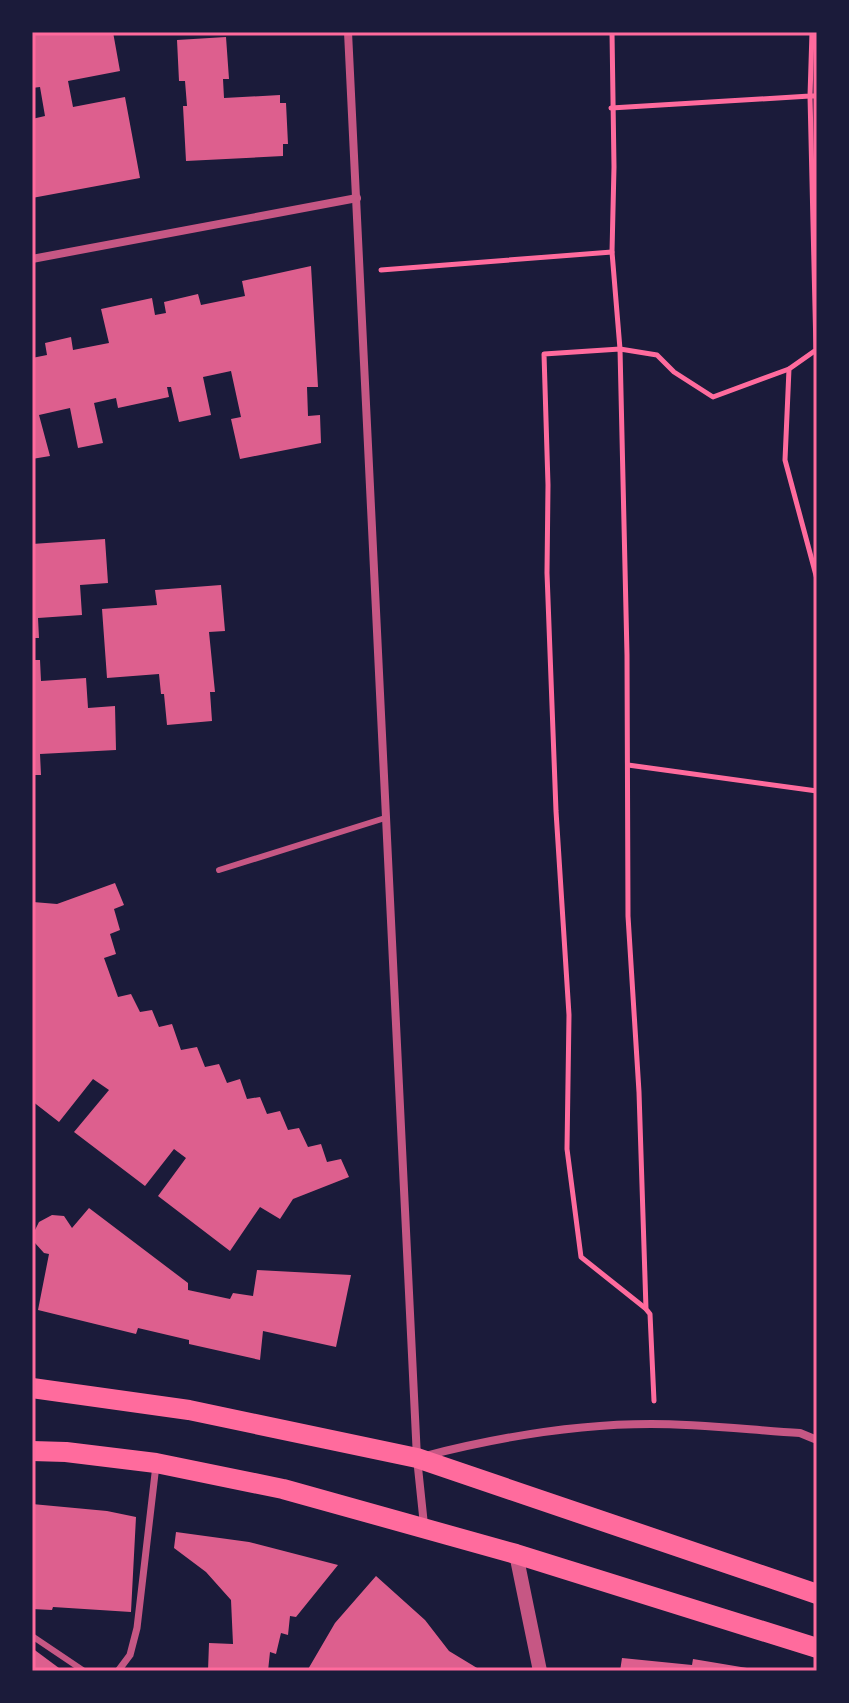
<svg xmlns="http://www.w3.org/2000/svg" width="849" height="1703" viewBox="0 0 849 1703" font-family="'DM Sans',sans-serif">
	<rect width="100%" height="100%" fill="#1b1b3a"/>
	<!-- building -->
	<g fill="#dd5f8e">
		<polygon points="47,32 113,32 120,71 68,81 73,107 125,97 140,178 32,198 32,119 45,116 40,87 32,88 32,35"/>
		<polygon points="226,37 229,79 223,79 224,98 280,95 280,103 286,103 288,144 283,144 283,156 186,161 183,106 187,106 185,81 179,81 177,40"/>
		<polygon points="311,266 318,387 307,387 308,416 320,415 321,443 240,459 231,419 241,417 231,371 203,377 211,415 179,422 171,387 167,387 169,397 118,408 116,398 94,403 103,443 78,448 70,408 39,415 50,456 32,459 32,358 47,355 45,343 71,337 73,350 109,343 101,309 152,298 155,315 166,313 164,302 198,294 201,305 245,296 242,281"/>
		<polygon points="105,539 108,583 80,585 82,615 38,618 39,638 32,638 32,544"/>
		<polygon points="221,585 225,631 209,632 215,692 210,692 212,721 167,725 164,694 161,694 159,674 107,678 102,609 157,605 155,590"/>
		<polygon points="32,660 40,660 41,681 86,678 88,708 115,706 116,750 40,754 41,775 35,775 35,783 32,783"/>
		<polygon points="115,883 124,905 114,909 120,930 110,934 116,954 104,958 118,997 131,994 140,1012 152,1010 159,1027 172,1024 181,1050 197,1047 205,1067 219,1064 227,1083 240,1079 247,1099 260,1097 267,1114 280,1111 288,1130 299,1128 308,1147 321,1144 327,1162 341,1159 349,1177 293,1199 280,1219 260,1207 230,1251 158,1196 186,1158 174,1149 145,1186 74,1132 109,1090 93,1079 59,1122 32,1101 33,902 57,904"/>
		<polygon points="89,1208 188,1283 188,1290 230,1299 233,1293 253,1296 257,1270 351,1275 336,1347 263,1331 260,1360 189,1344 189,1340 138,1328 136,1334 38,1310 49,1254 44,1253 35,1243 34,1232 39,1222 52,1215 64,1216 72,1228"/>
		<polygon points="32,1504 107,1511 136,1517 131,1612 53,1607 52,1610 32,1609"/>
		<polygon points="176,1532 249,1542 338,1565 296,1617 290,1616 288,1635 281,1633 276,1654 270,1652 268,1671 208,1671 209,1643 233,1644 231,1600 206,1572 174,1548"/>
		<polygon points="376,1576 425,1620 449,1651 482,1671 307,1671 335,1623"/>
		<polygon points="32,1648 63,1671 32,1671"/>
		<polygon points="622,1658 692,1665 693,1659 747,1668 747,1671 620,1671"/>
	</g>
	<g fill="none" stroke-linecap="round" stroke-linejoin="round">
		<!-- path -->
		<g stroke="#ff6b9d" stroke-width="5">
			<polyline points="612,32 614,167 612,252 620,349 627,655 628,916 639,1092 646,1309 650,1314 654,1401"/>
			<polyline points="817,96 810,96 816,350 789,369 785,460 817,579"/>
			<polyline points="611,108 810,96 812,32"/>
			<polyline points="381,270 612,252"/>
			<polyline points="628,765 817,791"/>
			<polyline points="645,1308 581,1257 567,1149 569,1015 556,811 547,573 548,485 544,354 620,349 657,355 674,372 713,397 789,369"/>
		</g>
		<!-- service -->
		<g stroke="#c65784" stroke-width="6">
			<polyline points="219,870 385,818"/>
			<polyline points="32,1636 84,1671"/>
		</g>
		<!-- pedestrian -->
		<polyline stroke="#c65784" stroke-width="7" points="118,1671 130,1655 137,1628 156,1465"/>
		<!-- minor -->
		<g stroke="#c65784" stroke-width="8">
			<polyline points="348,32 417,1458 424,1525"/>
			<polyline points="32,259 357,198"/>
			<path d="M425,1456C499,1437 574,1424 651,1424C701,1424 750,1430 800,1433L817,1440"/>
		</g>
		<!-- tertiary -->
		<polyline stroke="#c65784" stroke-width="14" points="516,1554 540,1671"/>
		<!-- primary -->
		<g stroke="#ff6b9d" stroke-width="20">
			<polyline points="32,1388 189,1410 417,1458 817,1594"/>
			<polyline points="32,1451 66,1452 156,1463 283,1489 516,1554 817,1648"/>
		</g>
	</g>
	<!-- border -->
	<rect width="849" height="1703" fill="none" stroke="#1b1b3a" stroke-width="68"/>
	<rect x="34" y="34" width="781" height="1635" fill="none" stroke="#ff6b9d" stroke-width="3"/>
</svg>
